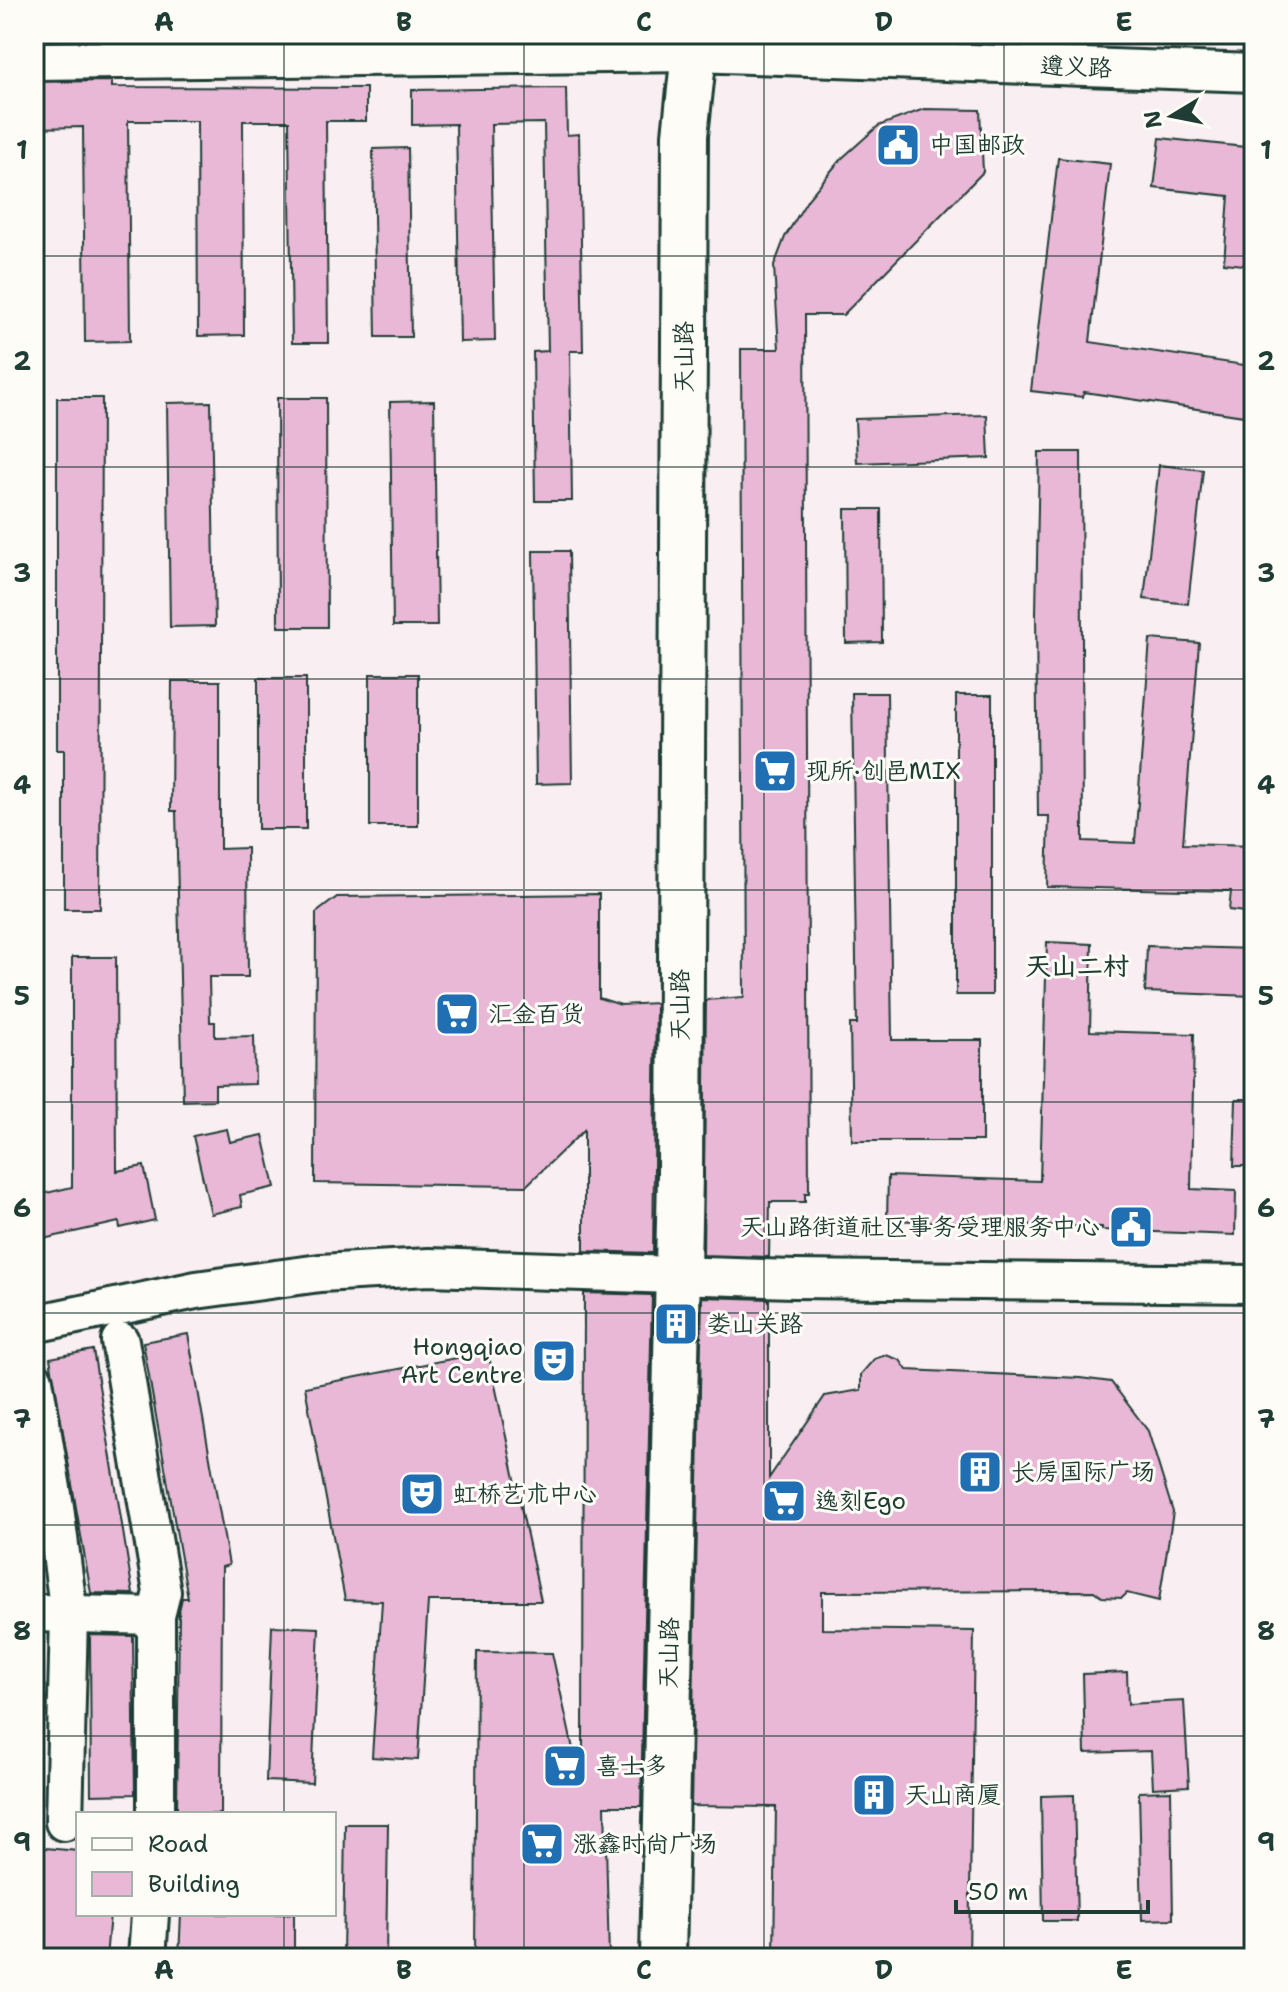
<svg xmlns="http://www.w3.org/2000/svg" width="1288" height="1992" viewBox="0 0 1288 1992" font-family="'Shantell Sans','LXGW WenKai TC',sans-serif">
	<rect width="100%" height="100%" fill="#f9eef1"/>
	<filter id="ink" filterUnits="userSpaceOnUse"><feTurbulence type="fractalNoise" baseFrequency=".0125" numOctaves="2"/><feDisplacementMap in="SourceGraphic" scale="16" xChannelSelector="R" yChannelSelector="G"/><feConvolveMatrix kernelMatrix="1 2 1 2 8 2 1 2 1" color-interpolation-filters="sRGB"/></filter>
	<g filter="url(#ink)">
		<!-- building -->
		<g fill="#eab8d7" stroke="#1f3d34" stroke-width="2">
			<polygon points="112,81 112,87 366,88 366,121 326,121 328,343 292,343 289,121 243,121 244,335 198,336 197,121 128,121 130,341 85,342 83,127 34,128 34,82"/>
			<polygon points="566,88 567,135 579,134 583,351 570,351 572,501 535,501 533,352 548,351 544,123 491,124 495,341 460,342 456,124 412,125 412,90"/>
			<polygon points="924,109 980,110 983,172 843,315 805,315 809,1193 805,1193 805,1202 770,1202 769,1257 703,1255 706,1000 744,997 741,349 779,349 774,266 785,237 808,199 840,160 878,126"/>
			<polygon points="1160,138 1254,148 1254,266 1224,263 1229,196 1154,188"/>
			<polygon points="408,148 411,337 376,337 373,149"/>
			<polygon points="1058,158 1110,164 1090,342 1251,366 1244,416 1084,392 1083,397 1031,391"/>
			<polygon points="57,398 102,398 100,909 64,909 64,750 57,750"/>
			<polygon points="277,398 326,398 327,627 278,627"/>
			<polygon points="434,401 437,626 393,626 390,402"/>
			<polygon points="211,402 215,626 170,627 167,403"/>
			<polygon points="987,415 989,458 857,463 855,419"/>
			<polygon points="1039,452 1081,452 1083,841 1135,843 1150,639 1199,643 1183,844 1254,846 1254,913 1229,910 1231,891 1047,887 1049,816 1038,816 1036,614"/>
			<polygon points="1159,465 1203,470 1188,604 1144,599"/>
			<polygon points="845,509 881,509 882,642 846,643"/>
			<polygon points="533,551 569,551 572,783 536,784"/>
			<rect x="370" y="674" width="48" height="152"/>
			<rect x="258" y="678" width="48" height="151"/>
			<polygon points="172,681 220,681 220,849 247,848 248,977 209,977 210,1022 215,1022 215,1037 254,1036 255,1084 215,1085 215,1100 183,1101 176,811 171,811"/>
			<polygon points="852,693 887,693 892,1040 982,1040 982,1141 852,1141 850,1024 857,1024"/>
			<rect x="956" y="695" width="36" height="300"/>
			<polygon points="599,894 599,998 621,1005 656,1003 653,1253 584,1251 584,1130 526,1186 315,1183 316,913 337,897"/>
			<polygon points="1047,942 1092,944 1090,1031 1194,1034 1191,1189 1236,1191 1235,1235 1102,1230 1102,1227 887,1220 888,1176 1040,1181"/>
			<polygon points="1147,946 1254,949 1254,996 1145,992"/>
			<polygon points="72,957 116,957 117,1171 144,1166 155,1220 120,1228 119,1222 34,1241 34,1196 72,1187"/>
			<polygon points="1236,1099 1254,1099 1254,1166 1234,1166"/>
			<polygon points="227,1129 230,1142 263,1135 275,1187 240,1195 242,1207 211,1214 193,1136"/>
			<polygon points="584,1293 652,1295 641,1806 605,1806 609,1958 475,1958 477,1652 552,1653 573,1749 583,1748"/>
			<polygon points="702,1297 769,1299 769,1478 825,1396 861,1390 861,1374 874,1359 886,1355 900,1360 907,1370 1080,1378 1111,1382 1148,1431 1173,1512 1159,1601 1127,1593 1122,1598 1102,1597 1094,1591 822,1592 822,1629 974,1631 969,1958 774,1958 776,1807 691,1806"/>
			<polygon points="188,1334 229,1565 222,1567 221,1814 177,1814 179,1611 182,1598 188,1598 143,1342"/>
			<polygon points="93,1350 119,1506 133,1594 91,1593 52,1370 50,1358"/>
			<polygon points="488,1352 541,1601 428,1601 418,1760 372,1757 382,1601 345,1600 305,1387"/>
			<polygon points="272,1626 319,1628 312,1783 266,1781"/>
			<polygon points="90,1635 133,1636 135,1794 91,1795"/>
			<polygon points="1127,1672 1128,1704 1184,1701 1189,1786 1153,1788 1151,1751 1085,1753 1083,1674"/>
			<polygon points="1171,1791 1173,1919 1142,1920 1139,1792"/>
			<polygon points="1074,1795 1077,1921 1043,1921 1041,1796"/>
			<polygon points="345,1824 388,1824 386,1958 343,1958"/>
			<polygon points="34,1847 78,1851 78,1914 110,1914 106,1958 34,1958"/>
			<polygon points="181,1914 294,1914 294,1958 179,1958"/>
		</g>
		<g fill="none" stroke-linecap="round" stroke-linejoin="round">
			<!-- minor casing -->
			<g stroke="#1f3d34" stroke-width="42">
				<g id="minor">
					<polyline points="34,61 694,53 1254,73"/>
					<polyline points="34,1324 196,1290 320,1273 429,1267 794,1279 1254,1284"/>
					<polyline points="120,1341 162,1592 156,1616 156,1814"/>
					<polyline points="34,1380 55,1507 69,1615 64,1822"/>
					<polyline points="34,1613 156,1616"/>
					<polyline points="147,1958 150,1914"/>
				</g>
			</g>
			<!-- major casing -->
			<g stroke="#1f3d34" stroke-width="50">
				<polyline id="major" points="663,1958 680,1175 685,135 694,53 701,34"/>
			</g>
			<!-- minor -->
			<use href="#minor" stroke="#fdfcf7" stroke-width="36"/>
			<!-- major -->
			<use href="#major" stroke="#fdfcf7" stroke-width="44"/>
		</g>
	</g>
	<!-- grid -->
	<path fill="none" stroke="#1f3d34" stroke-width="2" stroke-opacity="0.55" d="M284,34V1814M524,34V1958M764,34V1958M1004,34V1958M34,256H1254M34,467H1254M34,679H1254M34,890H1254M34,1102H1254M34,1313H1254M34,1525H1254M34,1736H1254M284,1914V1958"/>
	<!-- icons -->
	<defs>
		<g id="civic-square" transform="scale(2.3)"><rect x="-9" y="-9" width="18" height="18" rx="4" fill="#1f6fb2" stroke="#fdfcf7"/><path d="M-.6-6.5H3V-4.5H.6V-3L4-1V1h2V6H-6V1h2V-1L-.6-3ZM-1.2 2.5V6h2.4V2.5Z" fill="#fff"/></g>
		<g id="supermarket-square" transform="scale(2.3)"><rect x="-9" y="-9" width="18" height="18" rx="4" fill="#1f6fb2" stroke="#fdfcf7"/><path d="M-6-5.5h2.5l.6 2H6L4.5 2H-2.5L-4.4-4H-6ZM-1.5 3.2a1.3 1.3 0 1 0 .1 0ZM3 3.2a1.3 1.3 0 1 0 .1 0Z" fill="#fff"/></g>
		<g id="building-square" transform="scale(2.3)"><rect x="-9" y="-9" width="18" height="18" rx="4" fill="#1f6fb2" stroke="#fdfcf7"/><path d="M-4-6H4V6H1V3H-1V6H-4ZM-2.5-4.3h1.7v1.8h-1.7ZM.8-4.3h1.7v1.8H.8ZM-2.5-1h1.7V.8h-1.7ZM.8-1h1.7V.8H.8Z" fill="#fff"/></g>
		<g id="theatre-square" transform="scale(2.3)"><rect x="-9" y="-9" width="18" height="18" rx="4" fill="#1f6fb2" stroke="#fdfcf7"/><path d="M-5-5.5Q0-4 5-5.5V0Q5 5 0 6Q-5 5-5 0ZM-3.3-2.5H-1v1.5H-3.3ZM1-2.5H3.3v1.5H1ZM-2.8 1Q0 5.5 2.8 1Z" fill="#fff"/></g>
	</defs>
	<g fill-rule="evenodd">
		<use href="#civic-square" x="898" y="145"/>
		<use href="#supermarket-square" x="775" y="771"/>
		<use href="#supermarket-square" x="457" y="1014"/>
		<use href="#civic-square" x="1131" y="1227"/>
		<use href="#building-square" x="676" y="1324"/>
		<use href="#theatre-square" x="554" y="1361"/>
		<use href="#building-square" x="980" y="1472"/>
		<use href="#theatre-square" x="422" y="1494"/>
		<use href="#supermarket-square" x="784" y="1501"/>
		<use href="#supermarket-square" x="565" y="1766"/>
		<use href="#building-square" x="874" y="1795"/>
		<use href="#supermarket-square" x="542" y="1844"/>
	</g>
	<g text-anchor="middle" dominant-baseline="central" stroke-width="6" stroke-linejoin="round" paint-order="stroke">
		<!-- street labels -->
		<g font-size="24" fill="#1f3d34" stroke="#fdfcf7">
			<text transform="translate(1076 67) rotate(2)">遵义路</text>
			<text transform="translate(684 357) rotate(-90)">天山路</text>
			<text transform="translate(680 1005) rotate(-90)">天山路</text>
			<text transform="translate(669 1653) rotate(-89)">天山路</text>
		</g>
		<!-- poi labels -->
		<g font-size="24" fill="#1f3d34" stroke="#fdfcf7" text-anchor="start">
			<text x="929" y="145">中国邮政</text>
			<text x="806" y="771">现所·创邑MIX</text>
			<text x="488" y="1014">汇金百货</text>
			<text x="1100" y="1227" text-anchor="end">天山路街道社区事务受理服务中心</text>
			<text x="707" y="1324">娄山关路</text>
			<text x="523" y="1347" text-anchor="end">Hongqiao<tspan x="523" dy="28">Art Centre</tspan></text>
			<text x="1011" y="1472">长房国际广场</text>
			<text x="453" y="1494">虹桥艺术中心</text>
			<text x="815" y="1501">逸刻Ego</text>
			<text x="596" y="1766">喜士多</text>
			<text x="905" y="1795">天山商厦</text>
			<text x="573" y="1844">涨鑫时尚广场</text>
		</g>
		<!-- neighbourhood labels -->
		<g font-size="26" font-weight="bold" fill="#1f3d34" stroke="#fdfcf7">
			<text x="1077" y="965">天山二村</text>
		</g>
	</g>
	<!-- margin -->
	<rect width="1288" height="1992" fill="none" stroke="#fdfcf7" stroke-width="88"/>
	<!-- legend -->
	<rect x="76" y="1812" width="260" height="104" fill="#fdfcf7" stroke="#a4b0a9" stroke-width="2"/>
	<rect x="92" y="1838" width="40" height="12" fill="#fdfcf7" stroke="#a4b0a9" stroke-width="2"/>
	<text x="148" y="1852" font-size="24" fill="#1f3d34">Road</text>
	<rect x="92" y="1872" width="40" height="24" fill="#eab8d7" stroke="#a4b0a9" stroke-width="2"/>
	<text x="148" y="1892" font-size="24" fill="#1f3d34">Building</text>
	<!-- north arrow -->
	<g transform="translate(1172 116) rotate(260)" stroke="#fdfcf7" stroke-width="6" paint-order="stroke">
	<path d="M0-6L14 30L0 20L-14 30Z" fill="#1f3d34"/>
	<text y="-12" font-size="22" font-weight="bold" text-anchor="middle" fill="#1f3d34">N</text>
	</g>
	<!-- scale -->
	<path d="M956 1900v12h192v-12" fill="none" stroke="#1f3d34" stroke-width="4"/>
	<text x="968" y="1900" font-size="24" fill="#1f3d34" stroke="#fdfcf7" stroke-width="6" paint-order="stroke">50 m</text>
	<rect x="44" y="44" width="1200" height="1904" fill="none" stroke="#1f3d34" stroke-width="3"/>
	<g font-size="26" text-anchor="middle" font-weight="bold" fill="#1f3d34">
		<text x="164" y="31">A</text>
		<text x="404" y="31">B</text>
		<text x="644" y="31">C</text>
		<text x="884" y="31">D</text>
		<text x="1124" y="31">E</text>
		<text x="22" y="159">1</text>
		<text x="1266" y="159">1</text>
		<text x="22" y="370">2</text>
		<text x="1266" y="370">2</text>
		<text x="22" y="582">3</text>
		<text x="1266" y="582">3</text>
		<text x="22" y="794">4</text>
		<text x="1266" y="794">4</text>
		<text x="22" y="1005">5</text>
		<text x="1266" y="1005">5</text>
		<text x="22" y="1217">6</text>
		<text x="1266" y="1217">6</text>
		<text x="22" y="1428">7</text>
		<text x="1266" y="1428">7</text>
		<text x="22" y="1640">8</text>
		<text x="1266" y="1640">8</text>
		<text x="22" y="1851">9</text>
		<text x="1266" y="1851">9</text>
		<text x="164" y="1979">A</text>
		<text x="404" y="1979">B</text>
		<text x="644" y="1979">C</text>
		<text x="884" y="1979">D</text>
		<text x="1124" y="1979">E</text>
	</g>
</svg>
